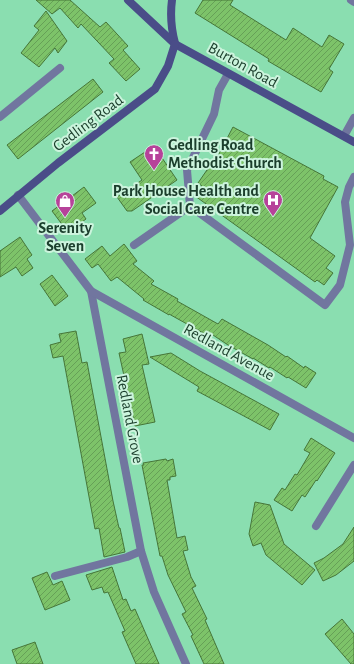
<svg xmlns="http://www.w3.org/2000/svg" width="354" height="664" viewBox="0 0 354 664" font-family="'Alegreya Sans',sans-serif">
	<defs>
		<pattern id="building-hatch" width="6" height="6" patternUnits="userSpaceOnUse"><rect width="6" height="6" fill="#7dc369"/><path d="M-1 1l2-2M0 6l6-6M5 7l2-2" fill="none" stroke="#66a057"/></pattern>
	</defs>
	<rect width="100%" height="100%" fill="#8adeb0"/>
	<!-- building -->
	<g fill="url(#building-hatch)" stroke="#467639">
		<polygon points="36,0 70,0 100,27 106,22 128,46 123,50 140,69 126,81 109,63 114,59 81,24 78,28 60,8 52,14"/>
		<polygon points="203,0 233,0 230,5 286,40 293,28 322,47 329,35 344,44 329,69 333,72 321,92 268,61 269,59 195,13"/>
		<polygon points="46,11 67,41 58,53 55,48 39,67 21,53 39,30 34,26"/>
		<polygon points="93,79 103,92 18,159 7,145"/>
		<polygon points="233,127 324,176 323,179 338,187 310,238 335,256 326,268 333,273 324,285 317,280 315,282 195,196 202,186 198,183 209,167 211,169"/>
		<polygon points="154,146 177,180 132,211 127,211 117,197 142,180 130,162"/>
		<polygon points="84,187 96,203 82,213 86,219 71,230 67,225 64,227 52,211"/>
		<polygon points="20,237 32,255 27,259 33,268 22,276 16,267 0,277 0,251"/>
		<polygon points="124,244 137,261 133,264 154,281 151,284 178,299 177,301 218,324 222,319 268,345 286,357 287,356 304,368 305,366 316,373 306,388 288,377 287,378 270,367 269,368 253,358 253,359 228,345 207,331 205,334 169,314 169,315 143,300 144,299 117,277 111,281 98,264 92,268 85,259 102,246 110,256"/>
		<polygon points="52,275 68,296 55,306 40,284"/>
		<polygon points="76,331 82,363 87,362 113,501 119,528 120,528 125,552 104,557 99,528 95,529 63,356 53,358 50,345 61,342 59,334"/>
		<polygon points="142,334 149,364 142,365 155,422 135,426 119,353 126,352 123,339"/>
		<polygon points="171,353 200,371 279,414 270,430 197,391 199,387 150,357"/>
		<polygon points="311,438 335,453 317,481 316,480 305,497 302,495 292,511 274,500 282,488 285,490 295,474 297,475 310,453 304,450"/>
		<polygon points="166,459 167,461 173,459 176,476 170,477 170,480 167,480 177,538 185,536 188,550 183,551 191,577 196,586 192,588 207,619 205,620 224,664 204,664 191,636 193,635 182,614 186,612 168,575 162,556 160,556 142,465 144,465 143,463"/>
		<polygon points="255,502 270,505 284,544 315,570 302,585 266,555 261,543 253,546 249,534"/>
		<polygon points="354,527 354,561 336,575 323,581 314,563 324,558 343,544"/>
		<polygon points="112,567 123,600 126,599 131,611 135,609 159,664 136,664 122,632 125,631 108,592 104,593 102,587 92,590 86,575"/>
		<polygon points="47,572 53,585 62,581 70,600 45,610 32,578"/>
		<polygon points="342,619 354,634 354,664 351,664 325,634"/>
		<polygon points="35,642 43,664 17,664 12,650"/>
	</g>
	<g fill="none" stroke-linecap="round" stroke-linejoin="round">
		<!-- lane -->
		<g stroke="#71769f" stroke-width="8">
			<polyline points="228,74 219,90 214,114 187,170 190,206 325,305 340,285 350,245 345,202 349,187 354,177"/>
			<polyline points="0,117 60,68"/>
			<polyline points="134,245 190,206"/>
			<polyline points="55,576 127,557 141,551"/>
		</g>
		<!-- street -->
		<g stroke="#71769f" stroke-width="8">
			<polyline points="351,0 354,2"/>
			<polyline points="344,136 354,118"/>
			<polyline points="18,195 91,291 141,551 154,592 186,664"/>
			<polyline points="91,291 354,438"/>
			<polyline points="316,526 354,465"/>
		</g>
		<!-- secondary -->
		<g stroke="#4a4d88" stroke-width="8">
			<polyline points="128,0 175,44 354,142"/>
			<path d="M172,0C170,15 171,28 175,43"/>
			<polyline points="0,211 58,163 155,89 168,66 175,44"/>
		</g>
	</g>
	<!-- icons -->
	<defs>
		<g id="church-pin" transform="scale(1)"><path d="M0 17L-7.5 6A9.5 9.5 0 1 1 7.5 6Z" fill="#b7429a" stroke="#ccf4dd"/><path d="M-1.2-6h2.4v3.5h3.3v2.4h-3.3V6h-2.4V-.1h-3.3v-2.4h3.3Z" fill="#fff"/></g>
		<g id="hospital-pin" transform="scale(1)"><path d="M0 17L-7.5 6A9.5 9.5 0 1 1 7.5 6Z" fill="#b7429a" stroke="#ccf4dd"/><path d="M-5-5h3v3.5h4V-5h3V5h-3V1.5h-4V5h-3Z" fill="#fff"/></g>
		<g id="shop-pin" transform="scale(1)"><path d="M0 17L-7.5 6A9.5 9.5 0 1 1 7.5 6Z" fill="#b7429a" stroke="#ccf4dd"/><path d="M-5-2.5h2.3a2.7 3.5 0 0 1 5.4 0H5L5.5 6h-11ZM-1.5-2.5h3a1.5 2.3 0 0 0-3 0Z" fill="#fff"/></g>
	</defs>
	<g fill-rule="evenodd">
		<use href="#church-pin" x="154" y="154"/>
		<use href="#hospital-pin" x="273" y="200"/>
		<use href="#shop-pin" x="65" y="201"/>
	</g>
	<g text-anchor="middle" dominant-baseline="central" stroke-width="4" stroke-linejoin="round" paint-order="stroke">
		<!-- street labels -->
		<g font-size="16" fill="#1b3e2c" stroke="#ccf4dd">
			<text transform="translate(243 65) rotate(29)">Burton Road</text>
			<text transform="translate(88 123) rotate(-37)">Gedling Road</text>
			<text transform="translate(229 352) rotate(29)">Redland Avenue</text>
			<text transform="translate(130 419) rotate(79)">Redland Grove</text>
		</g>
		<!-- poi labels -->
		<g font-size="16" font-weight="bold" fill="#1b3e2c" stroke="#ccf4dd" text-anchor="start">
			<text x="168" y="145">Gedling Road<tspan x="168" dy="18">Methodist Church</tspan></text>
			<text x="259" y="191" text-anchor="end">Park House Health and<tspan x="259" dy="18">Social Care Centre</tspan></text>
			<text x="65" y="228" text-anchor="middle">Serenity<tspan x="65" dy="18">Seven</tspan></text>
		</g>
	</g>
</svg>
